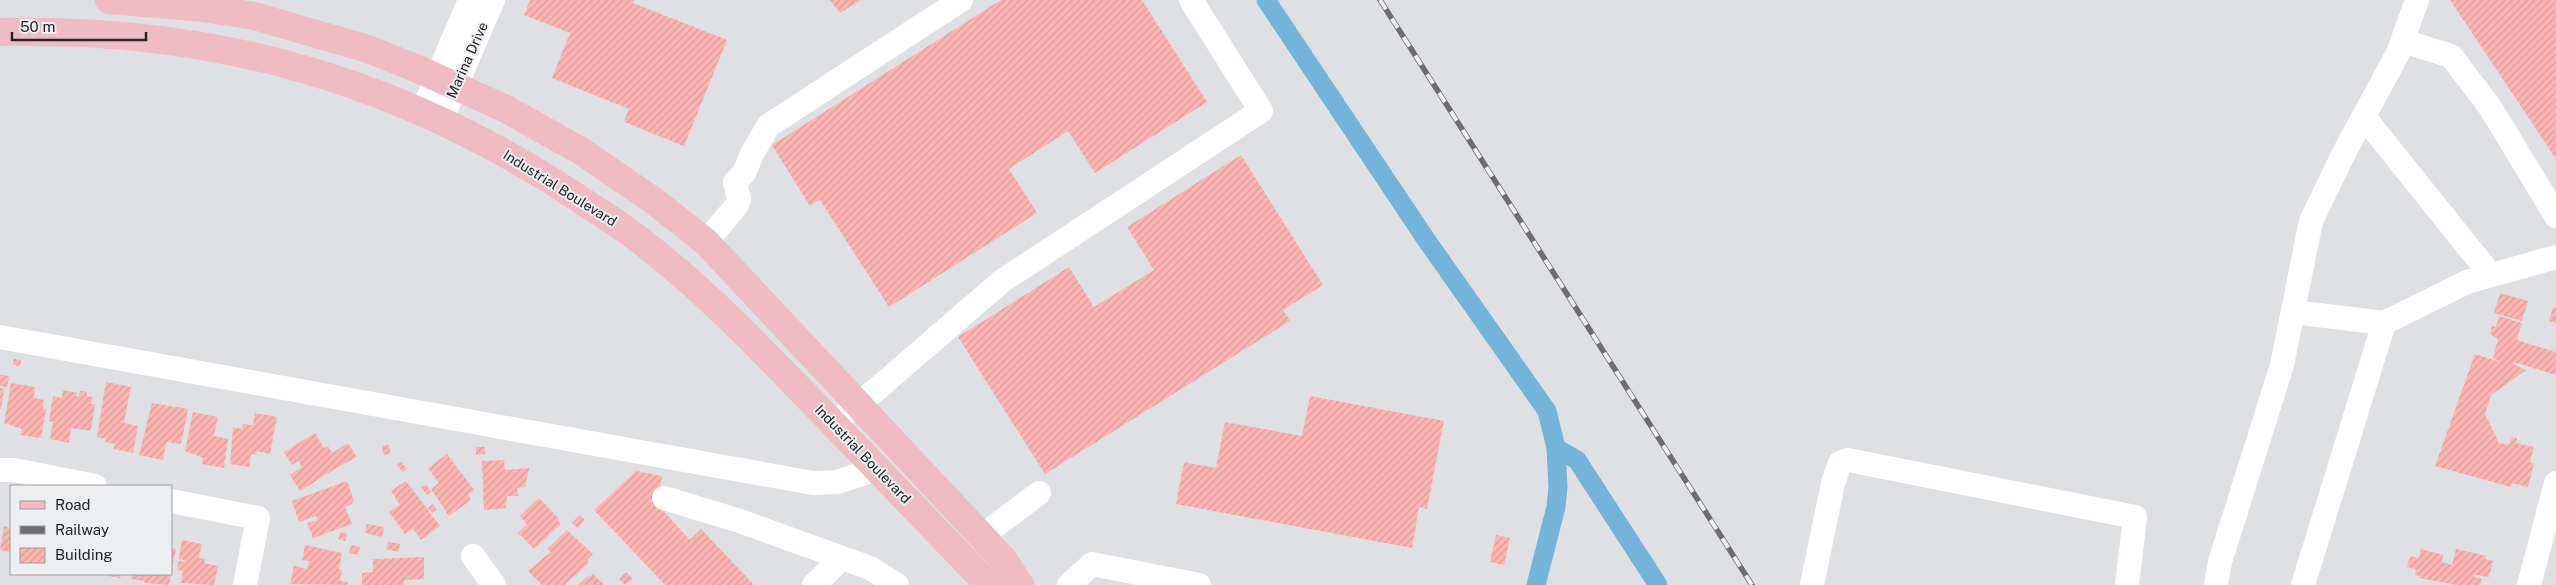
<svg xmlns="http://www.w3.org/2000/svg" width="2556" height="585" viewBox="0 0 2556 585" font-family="'Public Sans',sans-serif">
	<defs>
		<pattern id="building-hatch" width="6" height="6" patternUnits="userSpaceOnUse" patternTransform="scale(1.25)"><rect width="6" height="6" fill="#fcb5b3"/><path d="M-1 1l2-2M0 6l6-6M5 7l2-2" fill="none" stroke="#d89c9a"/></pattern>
	</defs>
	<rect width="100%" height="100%" fill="#dfe0e3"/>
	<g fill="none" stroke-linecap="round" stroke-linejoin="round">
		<!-- canal -->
		<g stroke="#74b4d8" stroke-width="19">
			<polyline points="1266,0 1425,238 1547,411 1556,448 1558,487 1556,507 1536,585"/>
			<polyline points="1556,448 1577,460 1658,585"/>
		</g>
	</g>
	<!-- building -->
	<g fill="url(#building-hatch)">
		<polygon points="530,0 634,0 633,3 727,40 684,146 624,122 629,109 552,78 570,33 524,15"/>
		<polygon points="830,0 861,0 840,13"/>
		<polygon points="1001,0 1142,0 1207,102 1095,173 1068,131 1009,169 1037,213 889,307 820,200 810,206 772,145"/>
		<polygon points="2450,0 2556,0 2556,159"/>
		<polygon points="1241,155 1323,285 1283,310 1290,321 1045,474 958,337 1069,267 1094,307 1154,270 1127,227"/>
		<polygon points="2500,293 2528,301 2522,321 2494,313"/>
		<polygon points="2553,307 2556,308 2556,323 2549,321"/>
		<polygon points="2499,316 2522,323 2517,340 2556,352 2556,375 2514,362 2513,364 2526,370 2491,395 2485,414 2499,443 2509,445 2512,437 2517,438 2516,443 2534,447 2530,462 2534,464 2528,487 2512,483 2511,487 2435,466 2475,354 2500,362 2493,358 2498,339 2490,334 2492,326 2496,327"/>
		<polygon points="14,359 21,360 20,366 13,365"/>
		<polygon points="0,375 9,376 7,387 0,386"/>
		<polygon points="106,382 131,387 124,423 138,426 133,453 113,449 115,444 105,442 106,439 97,437"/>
		<polygon points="11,383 35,387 34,398 44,400 43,409 46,409 41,438 20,435 22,429 4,423"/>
		<polygon points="0,388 4,389 1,409 0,409"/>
		<polygon points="63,390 77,393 76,396 79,397 80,391 87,392 87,396 93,397 91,404 95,404 91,431 71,428 69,443 50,439 53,422 49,421 53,396 62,398"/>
		<polygon points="1310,396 1444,421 1427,509 1419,507 1412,548 1176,504 1184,462 1216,468 1225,422 1302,436"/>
		<polygon points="152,403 188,409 181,444 166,442 163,460 139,455"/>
		<polygon points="193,412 218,417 214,436 228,439 224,468 202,464 203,458 185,451"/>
		<polygon points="255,413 277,417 270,454 257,451 256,455 251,454 249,467 230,464 233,427 242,429 243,424 253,425"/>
		<polygon points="315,433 324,448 328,446 332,453 348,443 357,457 338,467 300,491 290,475 302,467 298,461 292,465 284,452"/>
		<polygon points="389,445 390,454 383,455 382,446"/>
		<polygon points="476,447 485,447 485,454 476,455"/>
		<polygon points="447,454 474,490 468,495 471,500 449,516 431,489 439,483 428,468"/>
		<polygon points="504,460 505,470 529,468 525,487 517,488 518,496 507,496 506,508 484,510 482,461"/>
		<polygon points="401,462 407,469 403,472 397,465"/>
		<polygon points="636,471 662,476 657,504 690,540 701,529 754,585 665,585 594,510"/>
		<polygon points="347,481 354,500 352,504 345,507 352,524 313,538 307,523 318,520 316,516 299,522 292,501"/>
		<polygon points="406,481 440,526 421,540 413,529 405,534 389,512 400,505 391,491"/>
		<polygon points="426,485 431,492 427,495 421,487"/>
		<polygon points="539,498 559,519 558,521 561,524 534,549 518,533 527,524 520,516"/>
		<polygon points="433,504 437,509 432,513 428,508"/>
		<polygon points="580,515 585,520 577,528 572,523"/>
		<polygon points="367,524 384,527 382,537 365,533"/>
		<polygon points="4,526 11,528 11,552 0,550"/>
		<polygon points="567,530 593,554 587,560 589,563 565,585 542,585 528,571 551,552 547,549"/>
		<polygon points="340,532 347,534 345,541 338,539"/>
		<polygon points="1496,535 1510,538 1504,565 1490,562"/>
		<polygon points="182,540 202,544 199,558 205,559 204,563 218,566 214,585 181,583 183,571 177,570 179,561 184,562 185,560 179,559"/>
		<polygon points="388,542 400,544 398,552 386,549"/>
		<polygon points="305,545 342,553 339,569 342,570 340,581 348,582 347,585 290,584 294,566 307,569 309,561 302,560"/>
		<polygon points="351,545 360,547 358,555 349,553"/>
		<polygon points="171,548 176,549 172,569 171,569"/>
		<polygon points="2421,549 2443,555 2442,562 2452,565 2456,549 2486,556 2485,559 2493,561 2489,577 2475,575 2474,577 2482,579 2480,585 2457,585 2419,578 2420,576 2415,575 2416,569 2407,567 2410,556 2419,558"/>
		<polygon points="424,557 424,579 404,580 404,585 362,585 362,573 373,572 373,559"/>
		<polygon points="626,572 633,579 625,585 619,579"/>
		<polygon points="108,574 121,574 120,578 108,576"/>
		<polygon points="132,574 171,574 169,585 144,583 145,581 131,579"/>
		<polygon points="593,574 604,585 578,585 588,576 589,577"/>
	</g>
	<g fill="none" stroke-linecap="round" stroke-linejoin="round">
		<!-- minor -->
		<g stroke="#fff" stroke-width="24">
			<polyline points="2403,41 2451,56 2490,107 2556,216"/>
			<polyline points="422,112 470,0"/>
			<polyline points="2364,117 2490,274"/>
			<polyline points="441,120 493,0"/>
			<polyline points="706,242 737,205 739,199 735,182 744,173 752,154 768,126 961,0"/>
			<polyline points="2293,312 2384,323"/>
			<polyline points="0,337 813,483 837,482 877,469"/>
			<polyline points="833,423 877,389 1002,281 1261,111 1191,0"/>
			<polyline points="0,470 14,470 95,486"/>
			<polyline points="664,498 740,521 870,568 897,585"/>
			<polyline points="171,501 258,518 245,585"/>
			<polyline points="982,536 1039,493"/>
			<polyline points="473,556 494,585"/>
			<polyline points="814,585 842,558"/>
			<polyline points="1069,585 1092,564 1199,585"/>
			<polyline points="1812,585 1833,483 1840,463 1848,460 2135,517 2127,585"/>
			<polyline points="2216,585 2220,562 2282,365 2311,221 2346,149 2398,53 2417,0"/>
			<polyline points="2303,585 2384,323 2467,282 2556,257"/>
			<polyline points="2529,585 2556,483"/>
		</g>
		<!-- major -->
		<g stroke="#f0bcc4" stroke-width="28">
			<polyline points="109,0 203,8 254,16 368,49 418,69 506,109 581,151 654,201 706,242 1003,559 1020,585"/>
			<path d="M0,32C212,27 397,79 575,196C594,209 615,221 633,235C700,285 758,346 816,406C871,462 925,519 979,575L994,585"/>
		</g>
		<!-- rail casing -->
		<g stroke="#6d6d6f" stroke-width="5.5">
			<polyline id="rail" points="1380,0 1752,585"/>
		</g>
		<!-- rail -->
		<use href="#rail" stroke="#eceef0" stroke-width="4" stroke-dasharray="11" stroke-linecap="butt"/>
	</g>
	<g text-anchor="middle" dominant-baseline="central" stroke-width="4" stroke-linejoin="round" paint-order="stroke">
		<!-- street labels -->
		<g font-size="14" fill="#252526" stroke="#eceef0">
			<text transform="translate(467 60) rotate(-66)">Marina Drive</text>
			<text transform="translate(560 188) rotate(32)">Industrial Boulevard</text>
			<text transform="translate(863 454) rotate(46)">Industrial Boulevard</text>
		</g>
	</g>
	<!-- legend -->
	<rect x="10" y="485" width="162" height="90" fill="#eceef0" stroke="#9c9e9f"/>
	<rect x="20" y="501" width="25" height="8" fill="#f0bcc4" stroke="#9c9e9f"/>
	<text x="55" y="510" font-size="15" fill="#252526">Road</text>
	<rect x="20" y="526" width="25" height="8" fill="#6d6d6f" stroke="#9c9e9f"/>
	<text x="55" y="535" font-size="15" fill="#252526">Railway</text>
	<rect x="20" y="548" width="25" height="15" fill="url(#building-hatch)" stroke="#9c9e9f"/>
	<text x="55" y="560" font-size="15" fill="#252526">Building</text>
	<!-- scale -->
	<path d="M12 32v8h134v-8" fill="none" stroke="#252526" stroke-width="2.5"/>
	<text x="20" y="32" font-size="15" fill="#252526" stroke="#eceef0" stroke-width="4" paint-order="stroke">50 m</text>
</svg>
